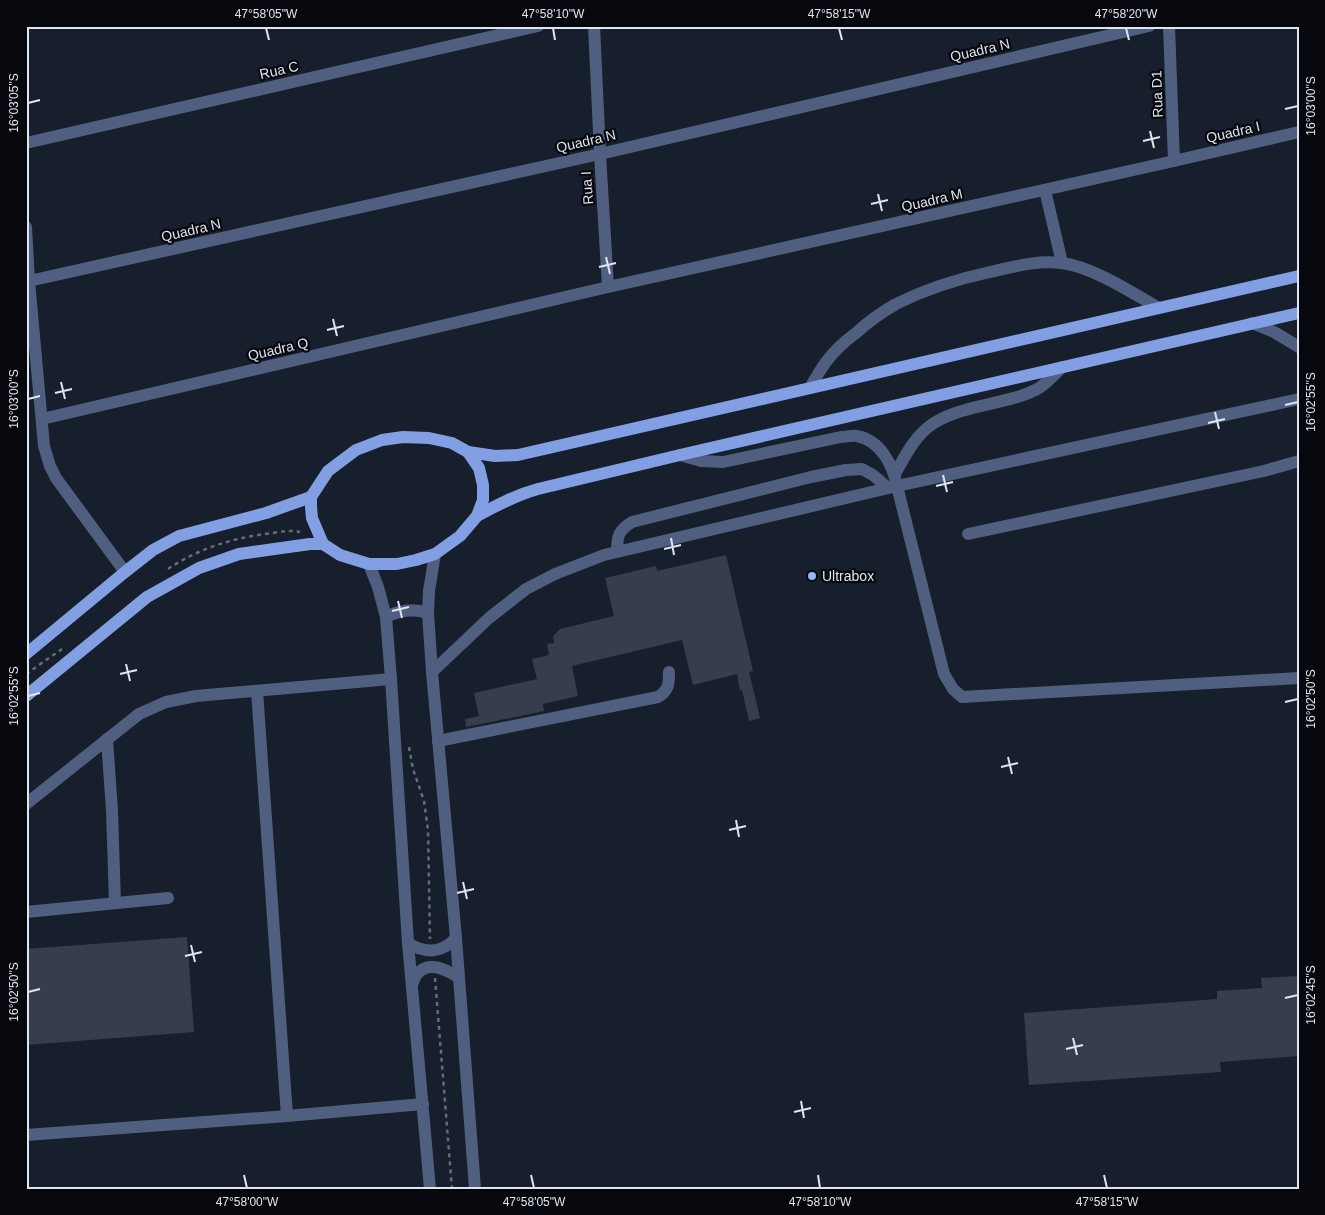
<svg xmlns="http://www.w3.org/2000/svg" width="1325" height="1215" viewBox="0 0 1325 1215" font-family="Arial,sans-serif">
	<rect width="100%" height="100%" fill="#171e2c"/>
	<!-- building -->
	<g fill="#363e4e">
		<polygon points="726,555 753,671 749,672 760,718 749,721 742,690 740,691 737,674 693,685 682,640 572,666 578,696 543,704 544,711 466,727 465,719 479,716 474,693 537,679 532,659 549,655 547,644 554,643 553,636 560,629 614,616 605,578 656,566 657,571"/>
		<polygon points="187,937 194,1032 26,1045 26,949"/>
		<polygon points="1299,976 1299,1056 1220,1062 1221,1072 1029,1085 1024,1013 1217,999 1217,991 1262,988 1261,978"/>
	</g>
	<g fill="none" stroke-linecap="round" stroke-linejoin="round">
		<!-- path -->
		<g stroke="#666c78" stroke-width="2.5" stroke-dasharray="4 4" stroke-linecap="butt">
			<path d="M168,569C199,548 236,537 273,533C283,531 291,530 300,532"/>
			<polyline points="26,674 62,649"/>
			<polyline points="409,747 413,769 424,801 428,830 430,939"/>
			<polyline points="435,978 452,1189"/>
		</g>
		<!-- minor -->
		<g stroke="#505e80" stroke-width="12">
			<polyline points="594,26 600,154 608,287"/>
			<polyline points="1169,26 1174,161"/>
			<polyline points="26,143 538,26"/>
			<polyline points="1045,190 1062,263"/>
			<polyline points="26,227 29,281 44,446 50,466 56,478 125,572"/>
			<polyline points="29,281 600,154 1149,26"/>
			<polyline points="1252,323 1274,332 1299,347"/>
			<path d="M810,388C815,379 820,370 826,362C834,351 845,341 856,333C868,322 882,312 896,304C926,289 957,279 990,272C1013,267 1037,260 1061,263C1091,266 1131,292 1157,307"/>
			<polyline points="42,419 608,287 1174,161 1299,132"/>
			<path d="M680,455L701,461L723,462L841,437C846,437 852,435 857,436C880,440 893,465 897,486L944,674L953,689L962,697L1299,678"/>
			<path d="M895,474C905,456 915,435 934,423C964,404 1009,405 1039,388C1048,382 1055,374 1062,367"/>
			<polyline points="968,534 1264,471 1299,461"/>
			<path d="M617,552C617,536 618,531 632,522L811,477L846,470L862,469L873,475L888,488"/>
			<polyline points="435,554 429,591 428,613 432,672 456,938 475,1189"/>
			<polyline points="369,564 378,587 386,617 391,679 408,943 430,1189"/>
			<path d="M386,617C400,610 413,608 428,613"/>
			<polyline points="432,672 489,618 526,589 555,574 604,555 897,486 1299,399"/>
			<polyline points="257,691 287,1116"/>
			<polyline points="107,739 112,811 115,903"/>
			<path d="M438,741L658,697C669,690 669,684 669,672"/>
			<polyline points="26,804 139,714 166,702 196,696 391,679"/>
			<polyline points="26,912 168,898"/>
			<path d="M408,943C425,954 442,953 456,938"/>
			<path d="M412,984C414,981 415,976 417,974C429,960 447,970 458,977"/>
			<polyline points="26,1135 287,1116 423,1104"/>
		</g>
		<!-- major -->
		<g stroke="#829fe4" stroke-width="12">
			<path d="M477,516C497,505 516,495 538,489L680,455L1299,313"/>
			<polyline points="323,544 312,518 311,507 311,497 328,471 356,450 382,440 403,437 429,438 452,443 468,452 495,456 518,455 1299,276"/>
			<polyline points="26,654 125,572 153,550 179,536 266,513 311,497"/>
			<polyline points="26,696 147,597 199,568 239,554 310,544 323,544 340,555 369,564 397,564 416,560 435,554 460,536 477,516 483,500 483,485 479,468 468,452"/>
		</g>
	</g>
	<!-- ticks -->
	<path fill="none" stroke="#dfe4ee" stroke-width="2" d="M266,28L269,40M553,28L555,40M839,28L842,40M1126,28L1129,40M28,103L40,100M1285,109L1298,106M1150,131L1154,148M1143,141L1160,137M878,194L882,211M871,204L888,200M606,257L610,274M599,267L616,263M333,319L337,336M327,330L344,326M61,382L65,399M55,393L72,389M28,399L40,396M1285,405L1298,402M1215,412L1219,429M1208,423L1225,419M943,475L947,492M936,486L953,482M671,538L674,555M664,549L681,545M398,601L402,618M392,611L409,607M126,664L130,681M120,674L137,670M28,696L40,693M1285,702L1298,699M1008,757L1012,774M1001,767L1018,763M736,820L739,837M729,830L746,826M463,882L467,899M457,893L474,889M191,945L195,962M185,956L202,952M28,992L40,989M1285,998L1298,995M1073,1038L1077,1055M1066,1049L1083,1045M801,1101L804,1118M794,1112L811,1108M244,1175L247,1188M531,1175L534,1188M818,1175L820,1188M1104,1175L1107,1188"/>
	<!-- markers -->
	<circle fill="#98b5fd" stroke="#06080e" stroke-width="2" cx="812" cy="576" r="5"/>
	<g text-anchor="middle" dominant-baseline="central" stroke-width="4.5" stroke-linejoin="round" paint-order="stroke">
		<!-- street labels -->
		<g font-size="14" fill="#dfe4ee" stroke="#06080e">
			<text transform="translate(980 50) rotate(-13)">Quadra N</text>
			<text transform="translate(279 70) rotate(-13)">Rua C</text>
			<text transform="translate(1157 94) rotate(-92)">Rua D1</text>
			<text transform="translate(1233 132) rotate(-13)">Quadra I</text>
			<text transform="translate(586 141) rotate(-13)">Quadra N</text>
			<text transform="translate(587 188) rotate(-94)">Rua I</text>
			<text transform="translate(932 200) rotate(-13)">Quadra M</text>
			<text transform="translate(191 230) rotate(-13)">Quadra N</text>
			<text transform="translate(278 349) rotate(-13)">Quadra Q</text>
		</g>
		<!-- poi labels -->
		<g font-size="14" fill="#dfe4ee" stroke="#06080e" text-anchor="start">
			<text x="822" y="576">Ultrabox</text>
		</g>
	</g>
	<!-- border -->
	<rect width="1325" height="1215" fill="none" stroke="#06080e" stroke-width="55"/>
	<rect x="28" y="28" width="1270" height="1160" fill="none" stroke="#dfe4ee" stroke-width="2"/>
	<g font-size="12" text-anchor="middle" fill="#dfe4ee">
		<text x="266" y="18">47°58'05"W</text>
		<text x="553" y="18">47°58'10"W</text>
		<text x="839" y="18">47°58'15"W</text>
		<text x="1126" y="18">47°58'20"W</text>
		<text transform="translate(14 103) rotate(-90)" y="4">16°03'05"S</text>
		<text transform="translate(1311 106) rotate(-90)" y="4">16°03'00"S</text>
		<text transform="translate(14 399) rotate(-90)" y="4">16°03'00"S</text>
		<text transform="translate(1311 402) rotate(-90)" y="4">16°02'55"S</text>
		<text transform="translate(14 696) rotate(-90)" y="4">16°02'55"S</text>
		<text transform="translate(1311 699) rotate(-90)" y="4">16°02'50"S</text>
		<text transform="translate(14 992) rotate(-90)" y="4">16°02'50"S</text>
		<text transform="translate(1311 995) rotate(-90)" y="4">16°02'45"S</text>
		<text x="247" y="1206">47°58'00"W</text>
		<text x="534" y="1206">47°58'05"W</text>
		<text x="820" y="1206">47°58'10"W</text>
		<text x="1107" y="1206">47°58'15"W</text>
	</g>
</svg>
